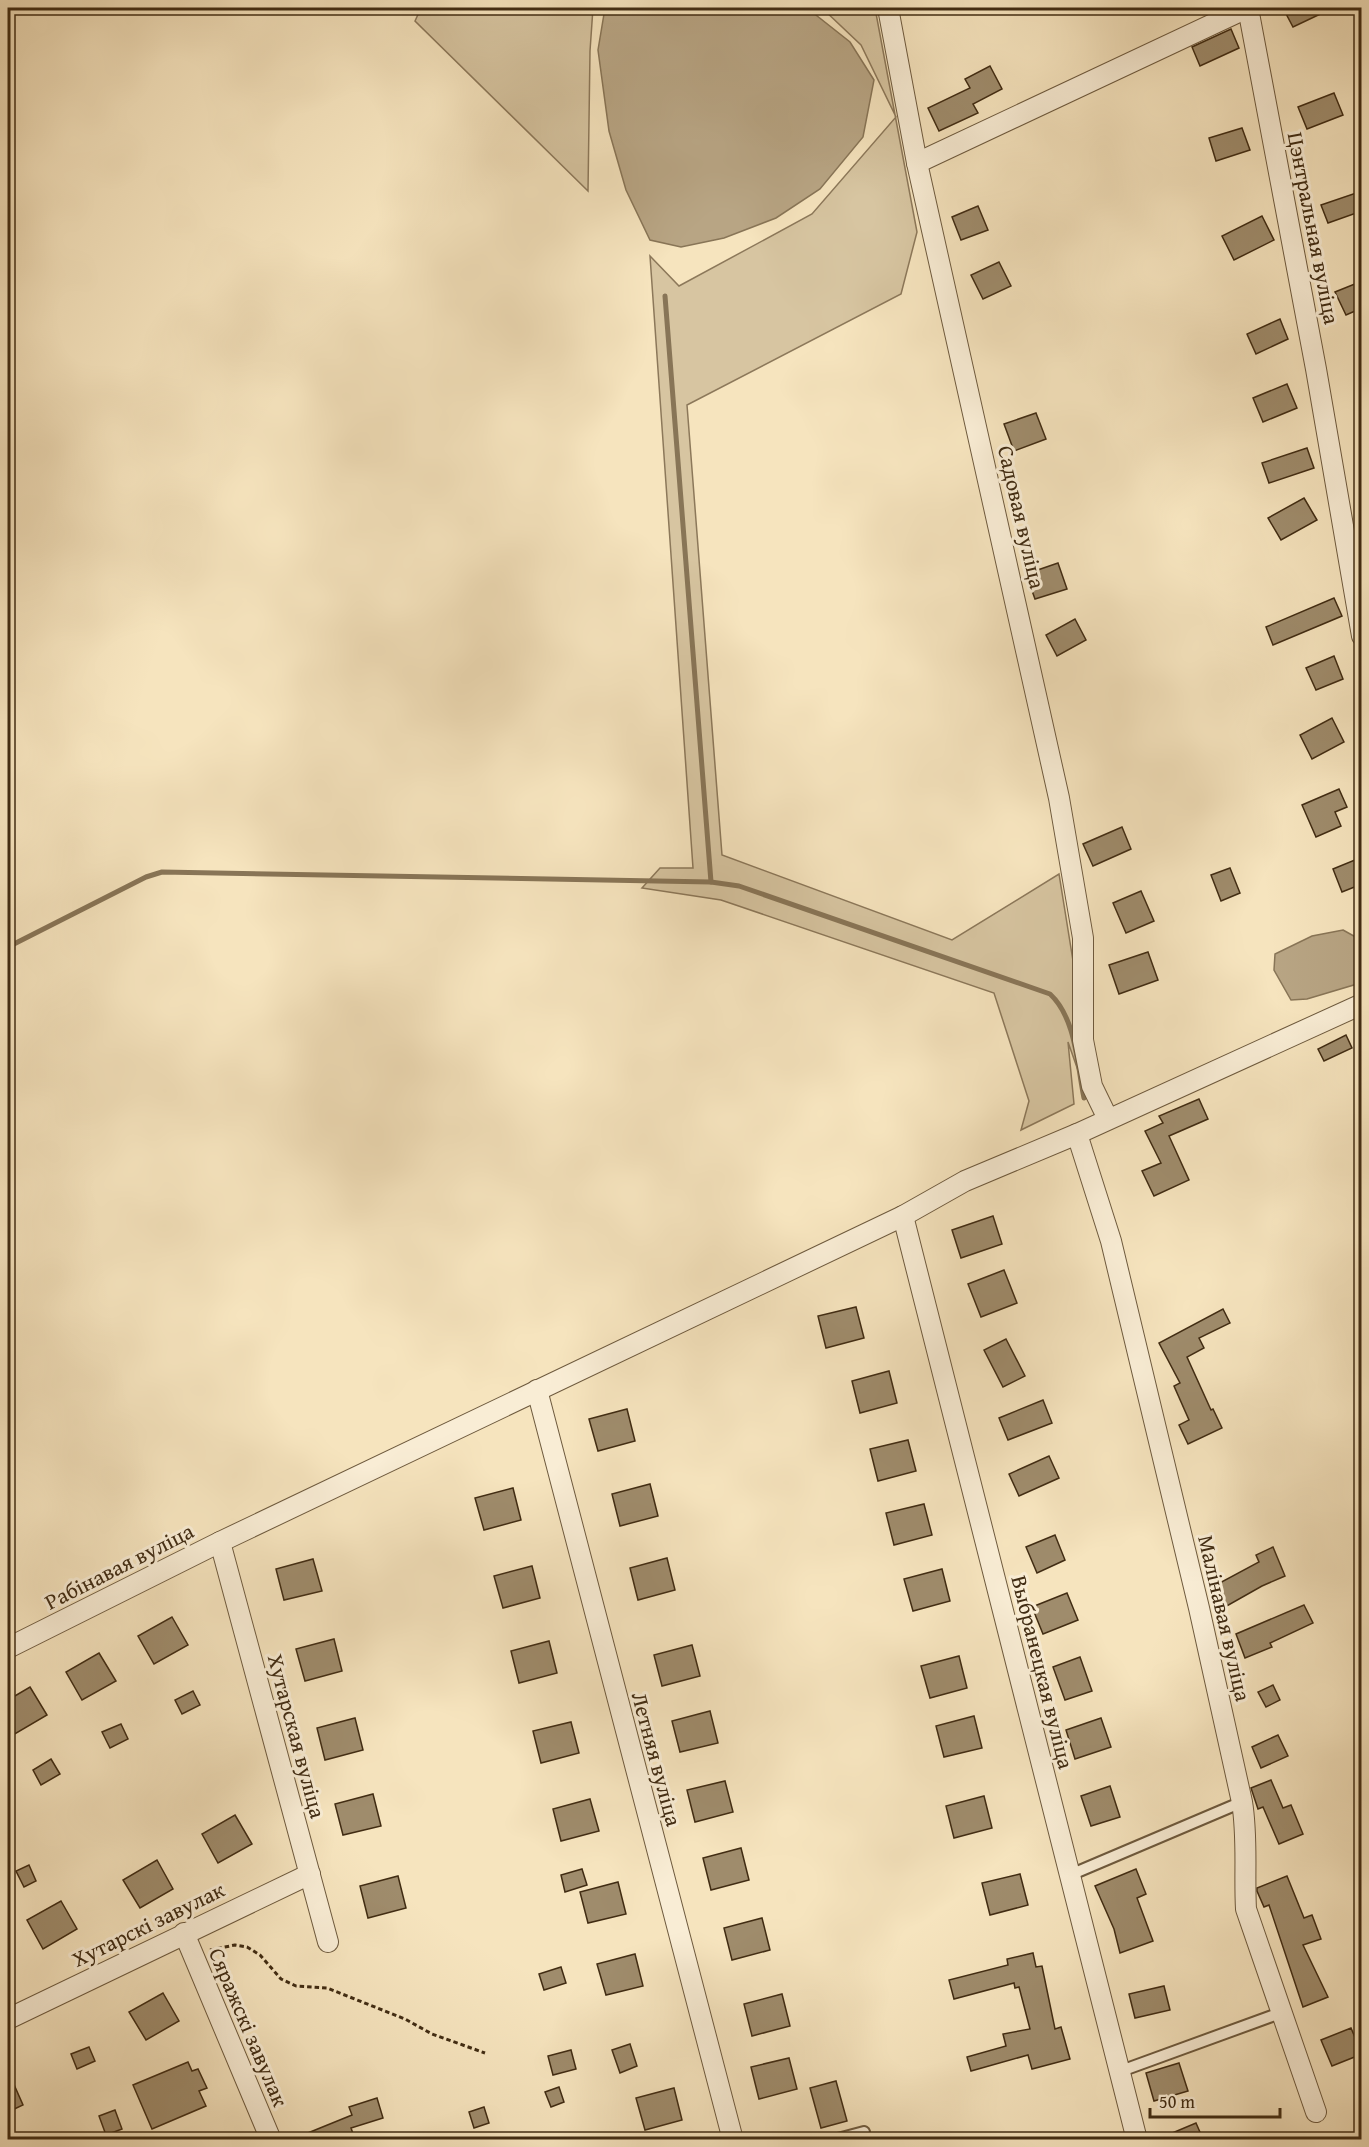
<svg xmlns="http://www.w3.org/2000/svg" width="1369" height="2147" viewBox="0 0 1369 2147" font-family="'Gentium Book Plus',serif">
	<rect width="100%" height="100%" fill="#f6e4be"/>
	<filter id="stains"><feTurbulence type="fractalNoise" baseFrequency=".00333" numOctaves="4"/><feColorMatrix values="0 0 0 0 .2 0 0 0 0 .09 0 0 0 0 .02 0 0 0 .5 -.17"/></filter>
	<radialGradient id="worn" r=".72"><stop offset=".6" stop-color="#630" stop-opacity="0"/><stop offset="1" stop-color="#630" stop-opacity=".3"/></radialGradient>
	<!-- green -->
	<g fill="#d7c5a1" stroke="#8c785a" stroke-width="1.5">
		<polygon points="421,8 593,8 590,51 588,191 415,21"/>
		<polygon points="822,8 875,8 917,232 901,294 687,405 722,855 952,940 1059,874 1074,967 1087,1096 1068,1042 1074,1104 1021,1130 1029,1101 994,993 721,900 642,888 660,868 693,868 650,256 679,286 812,214 896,117 861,45"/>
	</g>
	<!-- water -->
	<g fill="#b8a584" stroke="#887557" stroke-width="1.5">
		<polygon points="605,8 807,8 850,42 874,80 863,137 820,189 776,218 724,238 681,247 650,240 626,190 609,131 598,50"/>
		<polygon points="1343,930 1361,940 1361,979 1357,984 1307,999 1291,1000 1274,970 1275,954 1312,936"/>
	</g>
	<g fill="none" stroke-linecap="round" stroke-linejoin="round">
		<!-- stream -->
		<g stroke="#887557" stroke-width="5">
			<polyline points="665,296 711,882"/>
			<path d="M8,947L146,877L162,872L711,882L739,886L1050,994C1076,1018 1077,1064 1084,1098"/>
		</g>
	</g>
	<!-- building -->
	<g fill="#9f8c6c" stroke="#412c13" stroke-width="1.5">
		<polygon points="1283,8 1333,8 1293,27"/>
		<polygon points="1231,29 1239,48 1200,66 1192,47"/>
		<polygon points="990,66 1002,89 973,104 978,113 939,131 928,108 970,88 965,79"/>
		<polygon points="1334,93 1343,115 1307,129 1298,107"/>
		<polygon points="1242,128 1250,150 1216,161 1209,138"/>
		<polygon points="1362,191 1362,211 1328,223 1321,205"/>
		<polygon points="978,206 988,230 961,240 952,217"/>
		<polygon points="1262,216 1274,240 1234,260 1222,236"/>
		<polygon points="999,262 1011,286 983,299 971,275"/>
		<polygon points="1362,281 1362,308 1346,315 1335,292"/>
		<polygon points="1280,319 1288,339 1256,354 1247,334"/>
		<polygon points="1287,384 1297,408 1263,422 1253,398"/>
		<polygon points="1036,413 1046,439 1014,451 1004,424"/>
		<polygon points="1307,448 1314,468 1269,483 1262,463"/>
		<polygon points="1304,498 1317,520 1281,540 1268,518"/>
		<polygon points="1058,563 1067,589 1035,599 1026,574"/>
		<polygon points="1334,598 1342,616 1273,645 1266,627"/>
		<polygon points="1075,619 1086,640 1057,656 1046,635"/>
		<polygon points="1334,656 1343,679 1316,690 1306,668"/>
		<polygon points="1332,718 1344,742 1312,759 1300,735"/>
		<polygon points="1339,789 1347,807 1335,812 1341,826 1316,837 1302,805"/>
		<polygon points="1122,827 1131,849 1093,866 1083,844"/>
		<polygon points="1362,857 1362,884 1342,892 1333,869"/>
		<polygon points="1230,868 1240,893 1221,901 1211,875"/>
		<polygon points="1141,891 1154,921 1126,933 1113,903"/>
		<polygon points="1148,952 1158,980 1119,994 1109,965"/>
		<polygon points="1346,1035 1352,1048 1324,1061 1318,1049"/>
		<polygon points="1199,1099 1208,1119 1169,1136 1189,1180 1154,1196 1142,1171 1161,1163 1145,1131 1163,1123 1159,1116"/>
		<polygon points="993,1216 1002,1244 961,1258 952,1230"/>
		<polygon points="1004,1270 1017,1303 981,1317 968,1284"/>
		<polygon points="856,1307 864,1338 826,1348 818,1316"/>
		<polygon points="1223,1309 1230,1323 1199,1338 1204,1348 1187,1357 1211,1410 1213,1409 1222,1428 1188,1444 1179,1425 1189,1420 1174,1386 1180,1383 1159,1343"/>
		<polygon points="1006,1339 1025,1376 1003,1387 984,1350"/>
		<polygon points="889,1371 897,1403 860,1413 852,1381"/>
		<polygon points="1043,1400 1052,1423 1008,1440 999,1418"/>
		<polygon points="627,1409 635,1441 598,1451 589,1419"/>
		<polygon points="908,1440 916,1471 878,1481 870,1449"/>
		<polygon points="1049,1456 1059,1478 1019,1496 1009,1474"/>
		<polygon points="650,1484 658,1516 620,1526 612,1494"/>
		<polygon points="513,1488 521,1520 484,1530 475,1498"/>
		<polygon points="924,1504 932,1535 894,1545 886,1513"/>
		<polygon points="1055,1535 1065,1560 1037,1573 1026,1547"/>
		<polygon points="1273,1547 1285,1576 1262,1586 1225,1607 1214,1586 1259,1562 1256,1555"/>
		<polygon points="667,1558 675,1590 638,1600 630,1568"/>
		<polygon points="313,1559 322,1591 284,1600 276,1569"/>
		<polygon points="532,1566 540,1598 503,1608 494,1576"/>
		<polygon points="942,1569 950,1601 913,1611 904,1579"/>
		<polygon points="1067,1593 1078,1620 1043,1634 1032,1607"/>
		<polygon points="1304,1605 1313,1623 1270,1643 1272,1647 1245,1658 1236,1634"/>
		<polygon points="172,1617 188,1645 154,1664 138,1636"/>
		<polygon points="334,1639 342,1671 305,1681 296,1649"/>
		<polygon points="549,1641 557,1673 519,1683 511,1651"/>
		<polygon points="692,1645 700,1676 662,1686 654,1655"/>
		<polygon points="99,1653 116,1681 82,1700 66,1672"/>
		<polygon points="959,1656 967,1688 930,1698 921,1666"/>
		<polygon points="1080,1657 1092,1691 1065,1700 1053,1667"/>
		<polygon points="1273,1685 1280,1700 1266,1707 1258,1692"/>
		<polygon points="30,1687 47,1715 13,1735 8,1726 8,1700"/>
		<polygon points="193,1691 200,1705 182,1714 175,1700"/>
		<polygon points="710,1711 718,1743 680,1752 672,1721"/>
		<polygon points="974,1716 982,1748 944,1757 936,1726"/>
		<polygon points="355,1718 363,1750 325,1760 317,1728"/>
		<polygon points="1101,1718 1111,1747 1075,1759 1066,1730"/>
		<polygon points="571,1722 579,1753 541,1763 533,1731"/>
		<polygon points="121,1724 128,1739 110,1748 102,1732"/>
		<polygon points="1278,1735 1288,1756 1261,1768 1252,1747"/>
		<polygon points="51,1759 60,1774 41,1785 33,1770"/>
		<polygon points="1271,1780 1283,1808 1291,1805 1303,1834 1279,1844 1263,1807 1258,1809 1251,1788"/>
		<polygon points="725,1781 733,1812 695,1822 687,1790"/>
		<polygon points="1110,1786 1120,1817 1091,1826 1081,1796"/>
		<polygon points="373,1794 381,1826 343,1835 335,1804"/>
		<polygon points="984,1796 992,1828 954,1838 946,1806"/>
		<polygon points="590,1799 599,1831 561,1841 553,1809"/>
		<polygon points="235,1815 252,1844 218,1863 202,1834"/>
		<polygon points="741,1848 749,1880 711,1890 703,1858"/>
		<polygon points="157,1860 173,1889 140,1908 123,1880"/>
		<polygon points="29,1865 36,1881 24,1887 16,1871"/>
		<polygon points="582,1869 587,1885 565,1892 561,1875"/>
		<polygon points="1136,1869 1146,1894 1137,1898 1153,1941 1120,1953 1114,1929 1095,1886"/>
		<polygon points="1020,1874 1028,1905 990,1915 982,1883"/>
		<polygon points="398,1876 406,1908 368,1918 360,1886"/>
		<polygon points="1287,1876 1304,1918 1312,1915 1321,1939 1303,1945 1328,1997 1303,2007 1269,1905 1264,1907 1257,1891 1257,1888"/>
		<polygon points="618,1882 626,1914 588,1923 580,1892"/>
		<polygon points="61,1901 77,1929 43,1949 27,1920"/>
		<polygon points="762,1918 770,1950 732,1960 724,1928"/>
		<polygon points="1033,1953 1036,1967 1042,1966 1055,2029 1061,2027 1070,2059 1032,2069 1028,2055 971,2071 967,2057 1006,2046 1003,2034 1030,2029 1019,1987 1015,1988 1014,1983 954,1999 949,1980 1008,1965 1007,1959"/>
		<polygon points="635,1954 643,1986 606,1995 597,1964"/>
		<polygon points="561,1967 566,1983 544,1990 539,1974"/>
		<polygon points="1164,1986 1170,2010 1135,2018 1129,1994"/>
		<polygon points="163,1993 179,2021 146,2040 129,2012"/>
		<polygon points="782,1994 790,2026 752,2036 744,2004"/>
		<polygon points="1351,2028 1362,2054 1332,2066 1321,2040"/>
		<polygon points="630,2044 637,2066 620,2073 612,2050"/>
		<polygon points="89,2047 95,2061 77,2069 71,2054"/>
		<polygon points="571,2050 576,2069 553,2075 548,2056"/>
		<polygon points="789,2058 797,2089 759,2099 751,2067"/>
		<polygon points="188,2062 192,2071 198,2069 207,2088 199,2091 206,2106 152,2129 133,2085"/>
		<polygon points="1179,2063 1188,2091 1154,2101 1146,2073"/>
		<polygon points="8,2071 23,2105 8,2112"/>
		<polygon points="836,2081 847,2121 821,2128 810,2088"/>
		<polygon points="559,2087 564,2102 551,2107 545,2092"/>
		<polygon points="674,2088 682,2120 645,2130 636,2098"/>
		<polygon points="377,2098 383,2118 351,2128 355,2139 293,2139 352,2115 349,2107"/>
		<polygon points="484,2107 489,2123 474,2128 469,2112"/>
		<polygon points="115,2110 122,2129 106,2135 99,2116"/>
		<polygon points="1196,2123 1203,2139 1158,2139"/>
	</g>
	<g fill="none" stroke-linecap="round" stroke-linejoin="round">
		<!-- service casing -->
		<g stroke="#6e5a3e" stroke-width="14">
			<g id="service">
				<polyline points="1070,1875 1242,1802"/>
				<polyline points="1121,2071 1283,2012"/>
				<polyline points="834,2140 864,2132"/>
			</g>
		</g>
		<!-- minor casing -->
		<g stroke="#6e5a3e" stroke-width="22">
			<g id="minor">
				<polyline points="888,8 917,163 1059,798 1083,938 1083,1040 1092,1086 1108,1119"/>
				<polyline points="1248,8 1316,369 1362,636"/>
				<polyline points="917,163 1247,8"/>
				<path d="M1077,1134L1111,1241L1199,1608L1242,1802C1248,1838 1244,1873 1246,1909L1316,2112"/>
				<polyline points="903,1216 1137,2140"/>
				<polyline points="537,1390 733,2140"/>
				<polyline points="220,1542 328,1942"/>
				<polyline points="8,1648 220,1542 903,1216 965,1181 1077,1134 1362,1004"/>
				<polyline points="184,1933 271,2140"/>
				<polyline points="8,2019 310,1874"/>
			</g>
		</g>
		<!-- path -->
		<polyline stroke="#412c13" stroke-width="3" stroke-dasharray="4.5 3" stroke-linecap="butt" points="210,1950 235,1945 247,1947 260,1955 281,1979 296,1986 327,1988 405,2019 432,2034 485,2053"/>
		<!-- service -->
		<use href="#service" stroke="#f9edd5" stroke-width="10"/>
		<!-- minor -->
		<use href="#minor" stroke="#f9edd5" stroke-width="20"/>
	</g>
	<g text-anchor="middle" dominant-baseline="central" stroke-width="6" stroke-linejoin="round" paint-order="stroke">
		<!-- street labels -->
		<g font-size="22" fill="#412c13" stroke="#f9edd5">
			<text transform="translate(1314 228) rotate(79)">Цэнтральная вуліца</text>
			<text transform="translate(1022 517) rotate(77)">Садовая вуліца</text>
			<text transform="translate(119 1566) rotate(-27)">Рабінавая вуліца</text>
			<text transform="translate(1225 1618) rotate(77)">Малінавая вуліца</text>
			<text transform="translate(1043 1672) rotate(76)">Выбранецкая вуліца</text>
			<text transform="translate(297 1736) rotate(75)">Хутарская вуліца</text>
			<text transform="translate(657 1759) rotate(75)">Летняя вуліца</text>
			<text transform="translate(148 1924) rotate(-26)">Хутарскі завулак</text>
			<text transform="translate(249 2027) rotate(67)">Сяражскі завулак</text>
		</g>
	</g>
	<!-- margin -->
	<rect width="1369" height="2147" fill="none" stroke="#f6e4be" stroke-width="30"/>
	<rect x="9" y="9" width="1351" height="2129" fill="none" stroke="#412c13" stroke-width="3"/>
	<rect x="15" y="15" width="1339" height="2117" fill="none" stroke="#412c13" stroke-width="1.5"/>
	<!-- scale -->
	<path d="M1150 2108v9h130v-9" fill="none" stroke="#412c13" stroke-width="3"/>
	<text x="1159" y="2108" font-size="18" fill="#412c13" stroke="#f9edd5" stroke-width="4.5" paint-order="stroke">50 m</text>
	<rect width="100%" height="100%" filter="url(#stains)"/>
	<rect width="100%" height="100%" fill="url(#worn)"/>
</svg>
